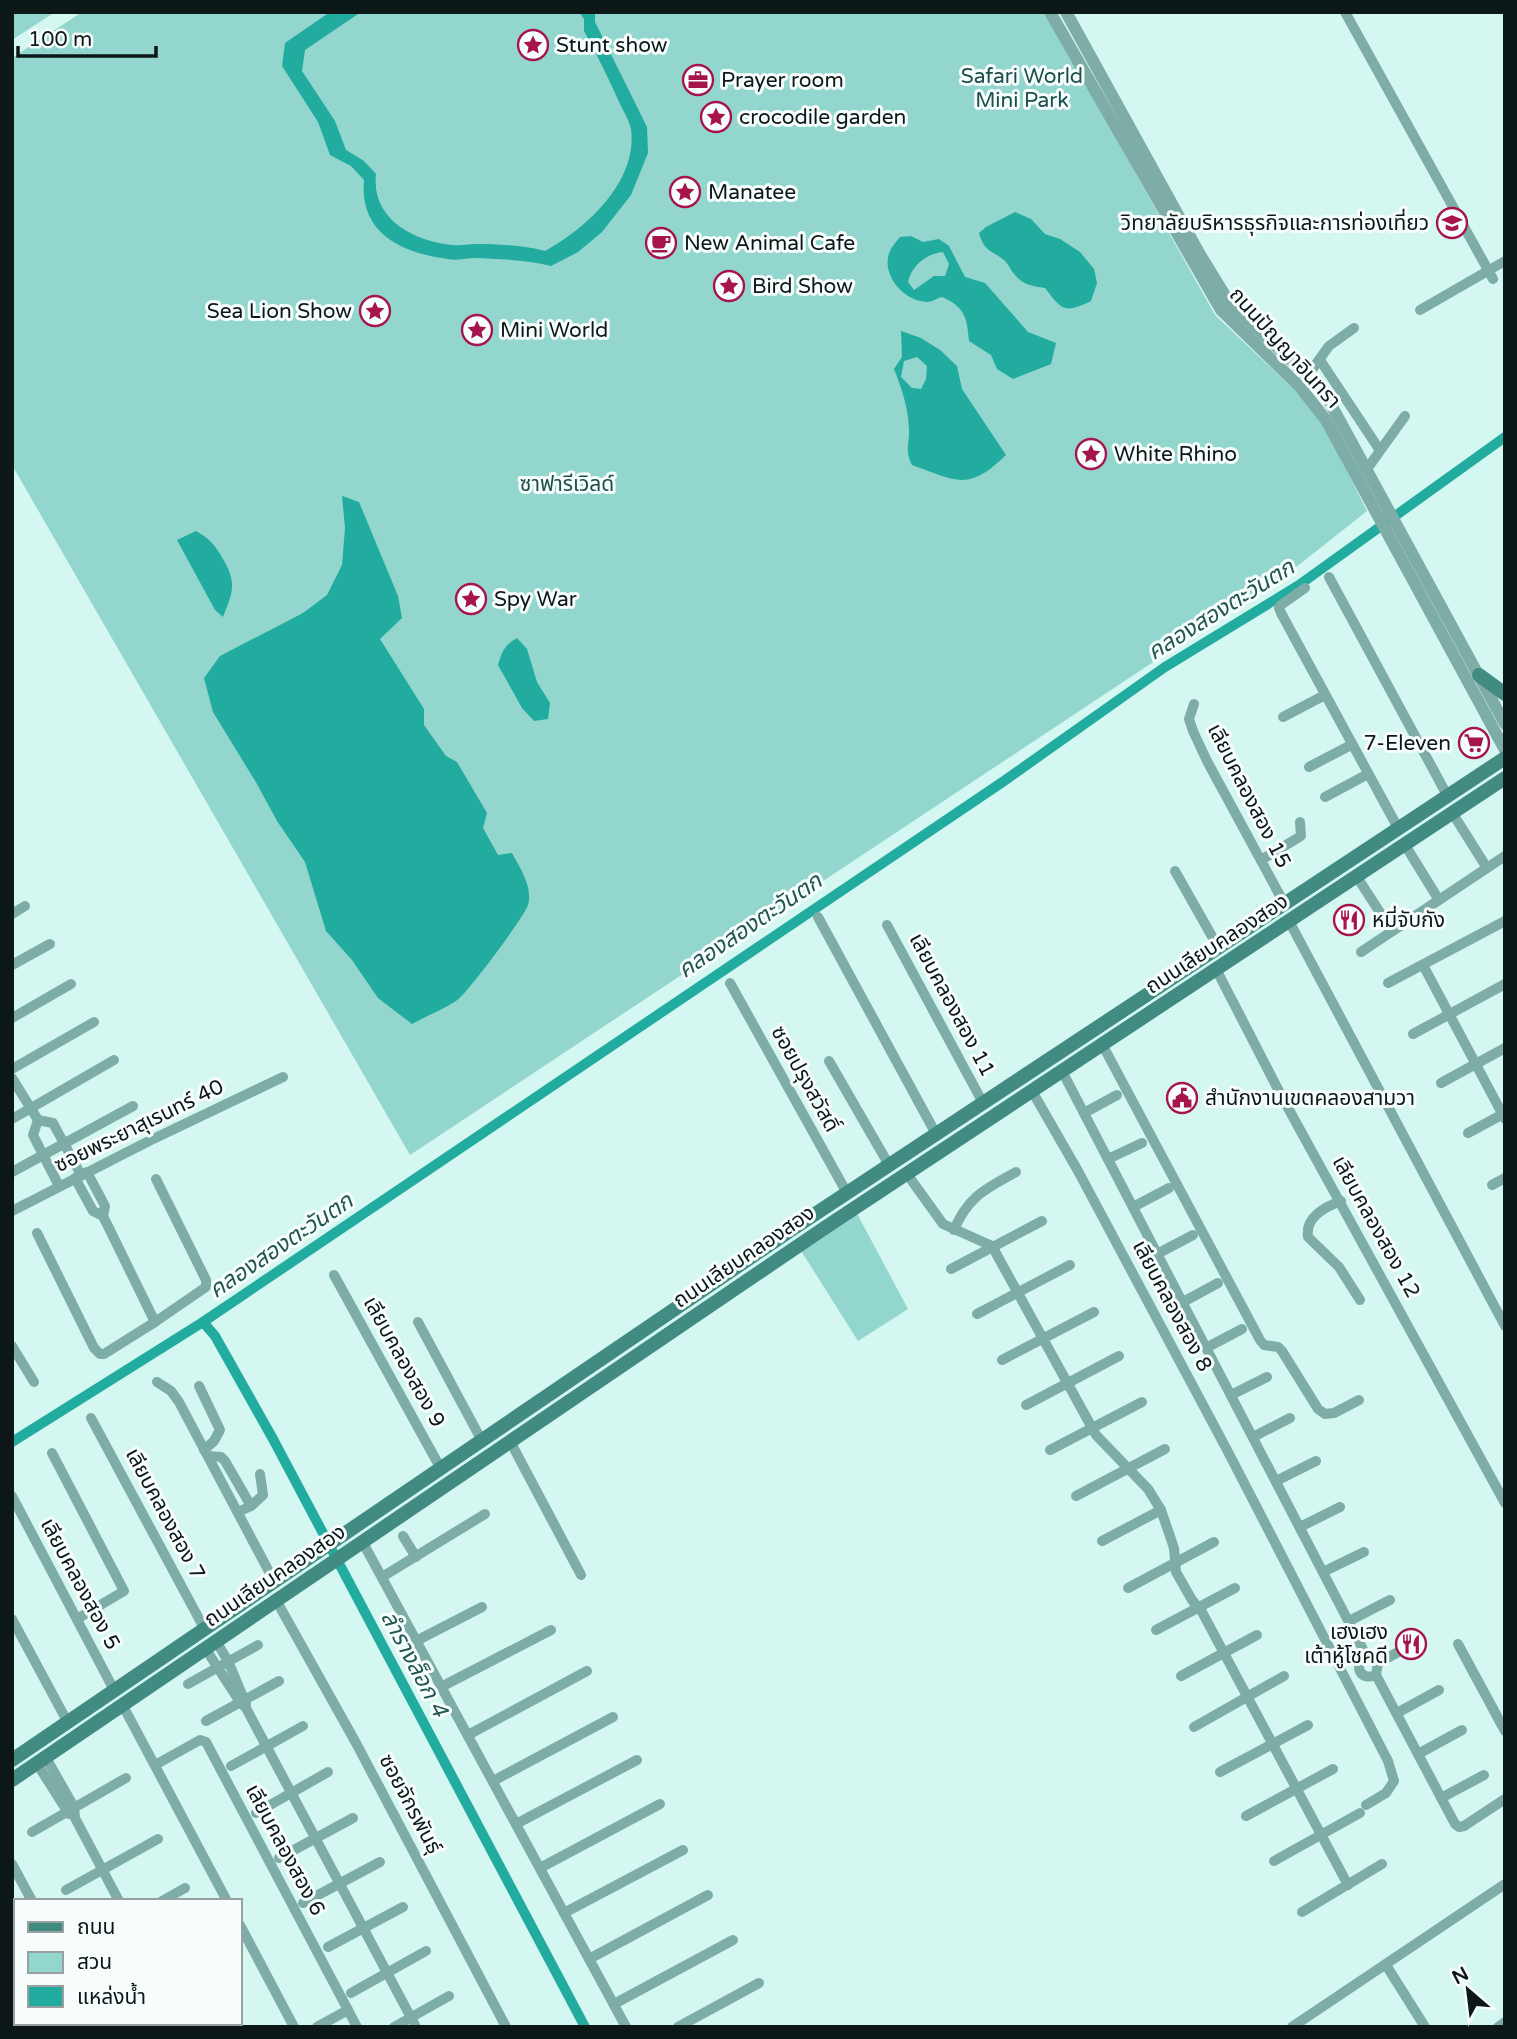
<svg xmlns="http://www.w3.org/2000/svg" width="1517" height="2039" viewBox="0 0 1517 2039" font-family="'Varela Round','Noto Sans Thai',sans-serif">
	<rect width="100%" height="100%" fill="#d5f7f2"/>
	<!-- green -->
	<g fill="#92d6ce">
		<polygon points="12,12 55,12 12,40"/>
		<polygon points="82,12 1045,12 1215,315 1305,400 1321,419 1367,511 1295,568 410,1155 12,465 12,58"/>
		<polygon points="854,1208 908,1309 858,1341 798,1246"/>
	</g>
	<!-- water -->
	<g fill="#22ab9f" fill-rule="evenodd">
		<path d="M330,12H361L305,50L302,71L335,121L346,150L364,161L376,174C371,219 413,241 453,245C460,246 468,244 475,244C497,244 523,245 545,251C587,228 638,181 631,129C629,120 624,112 620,104C609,79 597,55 584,31V19L579,12H595V22L647,127L648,153L631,195L602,232L578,252L551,266C528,260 500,259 475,258C466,258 457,261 448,259C402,253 359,234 364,180L351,166L330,155L318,122L282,66L285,43Z"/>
		<path d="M1015,212L1031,219L1045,234L1060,239L1080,252L1094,269L1097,283L1091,301C1064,314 1062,310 1045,288C1033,286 1023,285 1015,275C1011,271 1009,265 1005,261C991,249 985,253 979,233L986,227Z"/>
		<path d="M911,236L923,242L939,239L949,246L965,277L985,283L1028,332L1056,343L1051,364L1013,379L997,369L991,355L969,341C967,318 965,307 942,297C937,298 932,302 927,302C903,301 880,274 890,251C892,246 897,241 900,237ZM943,252L949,264L945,276H934L914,290L908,282C912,265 926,254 943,252Z"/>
		<path d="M901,331L921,338L940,350L957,366L962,389L1006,455C968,492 957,481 912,465C905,450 909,447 909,431C909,410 902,389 894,369L902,357ZM917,357L927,366L926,379L921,389L912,388L901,377L904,361Z"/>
		<path d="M342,496L359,502L398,596L402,618L380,639L424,709V725L446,756L457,762L487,813L483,828L498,855L512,853C520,868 533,887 528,905C524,917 467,994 456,1001C442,1010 426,1016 412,1024L378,998L352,960L326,931L305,862L277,821L257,784L213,712L204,678L220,656L303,613L327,595L342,565L345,528Z"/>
		<path d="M196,531C210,539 215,545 223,559C237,583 233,592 223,617L215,610L177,540Z"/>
		<path d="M517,638L527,649L537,682L550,703L548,719L534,721L522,708L498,665C502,651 505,645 517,638Z"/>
	</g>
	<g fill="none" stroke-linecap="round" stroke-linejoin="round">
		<!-- canal -->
		<g stroke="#22ab9f" stroke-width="10">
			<polyline points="203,1322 215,1336 273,1439 585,2027"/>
			<polyline points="12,1442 203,1322 1004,781 1165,667 1299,585 1505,437"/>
		</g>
		<!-- minor -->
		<g stroke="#7eaca6" stroke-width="10">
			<polyline points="1345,12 1493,279"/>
			<polyline points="1420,310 1505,261"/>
			<polyline points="1320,360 1379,449"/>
			<polyline points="1308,375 1329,346 1354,328"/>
			<polyline points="1367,469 1405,416"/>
			<polyline points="1329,577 1447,795"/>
			<polyline points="1305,588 1281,605 1279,608 1281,613 1398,828"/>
			<polyline points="1194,704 1189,719 1193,731 1207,761 1284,903"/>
			<polyline points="1283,717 1325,695"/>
			<polyline points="1309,767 1351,745"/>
			<polyline points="1325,797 1368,774"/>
			<polyline points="1453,814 1487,868"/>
			<polyline points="1405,845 1439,900"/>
			<polyline points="1261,860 1301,836 1300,822"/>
			<polyline points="1175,871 1218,947"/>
			<polyline points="1357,877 1392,931"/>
			<polyline points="12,914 25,906"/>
			<polyline points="818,917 936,1134"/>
			<polyline points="1289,921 1505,1326"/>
			<polyline points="887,925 983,1103"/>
			<polyline points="1361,952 1505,856"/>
			<polyline points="12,965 50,944"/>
			<polyline points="1423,965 1505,1119"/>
			<polyline points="1216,969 1282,1097 1505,1503"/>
			<polyline points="730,983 847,1193"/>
			<polyline points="1388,983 1505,921"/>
			<polyline points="12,1018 71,984"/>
			<polyline points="1413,1034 1505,984"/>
			<polyline points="1102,1044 1260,1340 1264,1345 1278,1347 1282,1351 1318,1409 1325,1414 1334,1413 1359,1400"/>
			<polyline points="829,1061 889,1165"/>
			<polyline points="12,1069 94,1022"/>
			<path d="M1062,1071L1367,1657H1372L1378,1663L1376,1675C1360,1682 1352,1664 1367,1657"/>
			<polyline points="12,1078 38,1120 53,1123 81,1175"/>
			<polyline points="1441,1083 1505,1048"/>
			<polyline points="1032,1091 1078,1171 1226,1448 1388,1761 1394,1781 1386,1793 1366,1805"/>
			<polyline points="1084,1113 1117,1095"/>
			<polyline points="12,1119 114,1060"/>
			<polyline points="38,1120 33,1135 59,1186"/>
			<polyline points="1468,1133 1505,1113"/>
			<polyline points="1108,1159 1142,1143"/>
			<polyline points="12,1172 133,1106"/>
			<polyline points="87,1172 105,1206 103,1216 155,1322"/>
			<polyline points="907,1174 943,1224 992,1246 1096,1435 1148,1489 1161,1510 1174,1548 1176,1572 1192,1600 1202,1612 1348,1885"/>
			<polyline points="75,1178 93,1211 103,1216"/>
			<polyline points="1492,1185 1505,1178"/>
			<path d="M1341,1201C1325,1207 1305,1217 1308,1237L1339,1267L1360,1300"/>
			<polyline points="1133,1207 1169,1188"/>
			<polyline points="12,1211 149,1141 283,1077"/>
			<path d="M954,1230C968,1196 986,1189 1016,1172"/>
			<polyline points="37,1233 94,1348 100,1354 104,1354 155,1322 206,1287 206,1280 156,1179"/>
			<polyline points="1157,1254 1193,1235"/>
			<polyline points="951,1269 1042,1221"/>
			<polyline points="334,1275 441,1469"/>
			<polyline points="1183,1302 1218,1283"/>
			<polyline points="977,1314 1070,1265"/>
			<polyline points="418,1322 482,1441"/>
			<polyline points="12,1346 34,1382"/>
			<polyline points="1206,1348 1242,1329"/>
			<polyline points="1002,1360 1094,1312"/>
			<polyline points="157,1382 171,1391 179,1402 274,1581"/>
			<polyline points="199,1386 220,1430 214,1441 204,1450"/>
			<polyline points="1231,1395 1267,1377"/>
			<polyline points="1026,1405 1119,1356"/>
			<polyline points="91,1418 204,1628"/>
			<polyline points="1253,1437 1290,1418"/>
			<polyline points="510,1441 581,1575"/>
			<polyline points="1050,1450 1142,1402"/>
			<polyline points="52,1453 124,1591 77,1619"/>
			<polyline points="208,1456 221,1457 225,1461 251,1506 238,1512"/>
			<polyline points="1276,1481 1316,1461"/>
			<polyline points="12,1496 114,1690"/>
			<polyline points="1076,1496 1165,1449"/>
			<polyline points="251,1506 263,1495 260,1474"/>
			<polyline points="1300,1527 1340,1507"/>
			<polyline points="403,1536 416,1557"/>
			<polyline points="362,1541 626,2027"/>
			<polyline points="1102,1541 1161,1510"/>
			<polyline points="1323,1572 1364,1552"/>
			<polyline points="382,1577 485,1514"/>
			<polyline points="1128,1588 1214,1542"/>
			<polyline points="276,1600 356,1743 506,2027"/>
			<polyline points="12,1619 67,1721"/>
			<polyline points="1349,1621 1390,1600"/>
			<polyline points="1156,1630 1235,1588"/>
			<polyline points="216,1641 228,1661 246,1704"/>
			<polyline points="416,1641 482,1607"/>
			<polyline points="1458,1644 1505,1731"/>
			<polyline points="205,1648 240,1702 246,1708 416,2027"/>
			<polyline points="1378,1663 1413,1644"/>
			<polyline points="1376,1675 1455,1824 1459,1827 1464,1826 1505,1799"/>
			<polyline points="1181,1676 1257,1635"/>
			<polyline points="188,1684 258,1645"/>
			<polyline points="441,1687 551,1630"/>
			<polyline points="122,1704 227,1901"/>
			<polyline points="1397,1713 1439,1690"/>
			<polyline points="206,1721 279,1681"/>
			<polyline points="1194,1727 1284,1676"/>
			<polyline points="468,1735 587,1671"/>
			<polyline points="1418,1754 1462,1730"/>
			<polyline points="45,1756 74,1807 75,1818 119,1901"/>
			<polyline points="36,1762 69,1814"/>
			<polyline points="155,1765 200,1740 206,1742 357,2027"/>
			<polyline points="231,1766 303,1726"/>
			<polyline points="1220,1772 1308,1725"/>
			<polyline points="493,1781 613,1717"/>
			<polyline points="1441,1798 1484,1775"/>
			<polyline points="256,1813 328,1772"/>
			<polyline points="1246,1816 1333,1769"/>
			<polyline points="516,1824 637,1760"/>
			<polyline points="32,1832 126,1778"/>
			<polyline points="279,1858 353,1818"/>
			<polyline points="1274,1861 1360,1813"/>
			<polyline points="12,1864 32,1901"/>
			<polyline points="540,1868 660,1804"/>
			<polyline points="66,1890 158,1839"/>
			<polyline points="162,1901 185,1888"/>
			<polyline points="303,1903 380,1862"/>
			<polyline points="1302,1912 1382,1864"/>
			<polyline points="564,1913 683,1850"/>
			<polyline points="240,1925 294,2027"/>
			<polyline points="328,1947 403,1907"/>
			<polyline points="589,1959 708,1895"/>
			<polyline points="1386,1965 1425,2027"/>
			<polyline points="12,1973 16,1980"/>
			<polyline points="351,1993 426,1951"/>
			<polyline points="614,2004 733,1940"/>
			<polyline points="39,2023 41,2027"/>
			<polyline points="98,2023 100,2027"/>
			<polyline points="184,2023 186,2027"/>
			<polyline points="155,2027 161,2023"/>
			<polyline points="317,2027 348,2010"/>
			<polyline points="394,2027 449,1996"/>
			<polyline points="678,2027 759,1983"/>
			<polyline points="1292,2027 1505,1884"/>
			<polyline points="1498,2027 1505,2022"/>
		</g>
		<!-- tertiary -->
		<g stroke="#7eaca6" stroke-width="12">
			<polyline points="1050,12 1221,310 1300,387 1326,420 1505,750"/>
			<polyline points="1066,12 1199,253 1229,302 1313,381 1328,399 1505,724"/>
		</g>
		<!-- secondary -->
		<g stroke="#418b83" stroke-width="14">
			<polyline points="1479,675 1505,694"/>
			<polyline points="12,1760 791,1230 1505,758"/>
			<polyline points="12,1780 826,1227 1505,778"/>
		</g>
	</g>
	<!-- icons -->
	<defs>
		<g id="sight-ring" transform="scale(1.575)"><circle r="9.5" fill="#f7fdfc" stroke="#a7144d" stroke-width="1.5"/><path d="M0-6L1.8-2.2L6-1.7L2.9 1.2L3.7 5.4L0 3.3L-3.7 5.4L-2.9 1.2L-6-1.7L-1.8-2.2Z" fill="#a7144d"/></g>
		<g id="office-ring" transform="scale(1.575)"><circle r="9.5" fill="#f7fdfc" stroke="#a7144d" stroke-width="1.5"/><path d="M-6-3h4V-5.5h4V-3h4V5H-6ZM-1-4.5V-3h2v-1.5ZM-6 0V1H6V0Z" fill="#a7144d"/></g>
		<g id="university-ring" transform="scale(1.575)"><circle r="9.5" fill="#f7fdfc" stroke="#a7144d" stroke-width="1.5"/><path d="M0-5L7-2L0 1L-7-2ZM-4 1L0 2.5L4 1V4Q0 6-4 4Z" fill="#a7144d"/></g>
		<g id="cafe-ring" transform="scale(1.575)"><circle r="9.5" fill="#f7fdfc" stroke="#a7144d" stroke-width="1.5"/><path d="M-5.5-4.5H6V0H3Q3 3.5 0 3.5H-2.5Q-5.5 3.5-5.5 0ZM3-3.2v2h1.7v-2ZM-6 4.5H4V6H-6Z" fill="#a7144d"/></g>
		<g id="supermarket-ring" transform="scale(1.575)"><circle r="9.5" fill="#f7fdfc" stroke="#a7144d" stroke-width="1.5"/><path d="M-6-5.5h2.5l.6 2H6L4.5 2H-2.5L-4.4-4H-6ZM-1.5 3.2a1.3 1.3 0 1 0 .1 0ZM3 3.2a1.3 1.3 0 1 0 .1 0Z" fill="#a7144d"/></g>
		<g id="restaurant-ring" transform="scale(1.575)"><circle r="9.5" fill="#f7fdfc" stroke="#a7144d" stroke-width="1.5"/><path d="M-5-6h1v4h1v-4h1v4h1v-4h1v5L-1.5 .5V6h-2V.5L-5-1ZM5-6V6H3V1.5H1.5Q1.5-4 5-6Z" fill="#a7144d"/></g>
		<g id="civic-ring" transform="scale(1.575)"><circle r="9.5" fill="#f7fdfc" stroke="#a7144d" stroke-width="1.5"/><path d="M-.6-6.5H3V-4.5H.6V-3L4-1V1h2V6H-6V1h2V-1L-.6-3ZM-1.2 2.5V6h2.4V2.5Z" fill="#a7144d"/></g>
	</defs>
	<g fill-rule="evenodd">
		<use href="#sight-ring" x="533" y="45"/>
		<use href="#office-ring" x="698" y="80"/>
		<use href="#sight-ring" x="716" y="117"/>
		<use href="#sight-ring" x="685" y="192"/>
		<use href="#university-ring" x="1452" y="223"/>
		<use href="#cafe-ring" x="661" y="243"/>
		<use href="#sight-ring" x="729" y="286"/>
		<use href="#sight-ring" x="375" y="311"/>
		<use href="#sight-ring" x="477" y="330"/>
		<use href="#sight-ring" x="1091" y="454"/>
		<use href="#sight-ring" x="471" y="599"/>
		<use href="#supermarket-ring" x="1474" y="743"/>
		<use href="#restaurant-ring" x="1349" y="920"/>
		<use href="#civic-ring" x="1182" y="1098"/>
		<use href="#restaurant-ring" x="1411" y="1644"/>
	</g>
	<g text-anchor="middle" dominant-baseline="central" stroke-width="6" stroke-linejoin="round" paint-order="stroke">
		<!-- poi labels -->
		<g font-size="21" fill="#0c1817" stroke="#f7fdfc" text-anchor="start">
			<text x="556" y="45">Stunt show</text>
			<text x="721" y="80">Prayer room</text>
			<text x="739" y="117">crocodile garden</text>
			<text x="708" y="192">Manatee</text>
			<text x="1429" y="223" text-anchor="end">วิทยาลัยบริหารธุรกิจและการท่องเที่ยว</text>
			<text x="684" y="243">New Animal Cafe</text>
			<text x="752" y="286">Bird Show</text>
			<text x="352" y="311" text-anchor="end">Sea Lion Show</text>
			<text x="500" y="330">Mini World</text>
			<text x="1114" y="454">White Rhino</text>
			<text x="494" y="599">Spy War</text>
			<text x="1451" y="743" text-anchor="end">7-Eleven</text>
			<text x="1372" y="920">หมี่จับกัง</text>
			<text x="1205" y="1098">สำนักงานเขตคลองสามวา</text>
			<text x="1388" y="1632" text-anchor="end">เฮงเฮง<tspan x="1388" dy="24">เต้าหู้โชคดี</tspan></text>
		</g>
		<!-- park labels -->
		<g font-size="21" fill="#1a4f4a" stroke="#f7fdfc">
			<text x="1022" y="76">Safari World<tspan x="1022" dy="24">Mini Park</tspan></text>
			<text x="567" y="484">ซาฟารีเวิลด์</text>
		</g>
		<!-- street labels -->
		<g font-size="21" fill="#0c1817" stroke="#f7fdfc">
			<text transform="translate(1285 348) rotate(48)">ถนนปัญญาอินทรา</text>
			<text transform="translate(1249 796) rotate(63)">เลียบคลองสอง 15</text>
			<text transform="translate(1217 944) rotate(-33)">ถนนเลียบคลองสอง</text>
			<text transform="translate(952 1005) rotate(62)">เลียบคลองสอง 11</text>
			<text transform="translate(805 1079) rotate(61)">ซอยปรุงสวัสดิ์</text>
			<text transform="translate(139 1126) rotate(-26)">ซอยพระยาสุเรนทร์ 40</text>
			<text transform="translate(1376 1227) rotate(61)">เลียบคลองสอง 12</text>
			<text transform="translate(744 1257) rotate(-34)">ถนนเลียบคลองสอง</text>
			<text transform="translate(1172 1306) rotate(62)">เลียบคลองสอง 8</text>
			<text transform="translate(404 1362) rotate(61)">เลียบคลองสอง 9</text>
			<text transform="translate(165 1514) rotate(62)">เลียบคลองสอง 7</text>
			<text transform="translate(275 1576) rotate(-34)">ถนนเลียบคลองสอง</text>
			<text transform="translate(80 1584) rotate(62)">เลียบคลองสอง 5</text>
			<text transform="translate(410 1804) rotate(62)">ซอยจักรพันธุ์</text>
			<text transform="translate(285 1850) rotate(62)">เลียบคลองสอง 6</text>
		</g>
		<!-- water labels -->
		<g font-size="23" font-style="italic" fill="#225651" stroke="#f7fdfc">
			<text transform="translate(1221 610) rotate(-32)">คลองสองตะวันตก</text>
			<text transform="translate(750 926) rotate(-34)">คลองสองตะวันตก</text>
			<text transform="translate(281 1246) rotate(-34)">คลองสองตะวันตก</text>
			<text transform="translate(414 1664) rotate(62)">ลำรางล็อก 4</text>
		</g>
	</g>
	<!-- border -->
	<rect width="1517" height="2039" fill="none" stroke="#0c1817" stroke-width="28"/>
	<!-- legend -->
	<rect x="14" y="1899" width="228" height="126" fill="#f7fdfc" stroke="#99a1a0" stroke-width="2"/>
	<rect x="28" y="1922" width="35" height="10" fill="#418b83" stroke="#99a1a0" stroke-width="2"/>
	<text x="77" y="1934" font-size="21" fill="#0c1817">ถนน</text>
	<rect x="28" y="1952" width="35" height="21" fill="#92d6ce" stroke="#99a1a0" stroke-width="2"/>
	<text x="77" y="1969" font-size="21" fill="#0c1817">สวน</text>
	<rect x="28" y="1986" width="35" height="21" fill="#22ab9f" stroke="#99a1a0" stroke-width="2"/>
	<text x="77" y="2004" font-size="21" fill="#0c1817">แหล่งน้ำ</text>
	<!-- north arrow -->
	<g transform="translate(1468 1990) rotate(332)" stroke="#f7fdfc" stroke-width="5" paint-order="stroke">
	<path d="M0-5L12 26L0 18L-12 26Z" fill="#0c1817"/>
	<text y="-10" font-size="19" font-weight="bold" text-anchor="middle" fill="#0c1817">N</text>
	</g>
	<!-- scale -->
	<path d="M18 46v10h138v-10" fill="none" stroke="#0c1817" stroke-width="3.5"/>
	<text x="28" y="46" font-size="21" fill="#0c1817" stroke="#f7fdfc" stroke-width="5" paint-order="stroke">100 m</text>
</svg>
